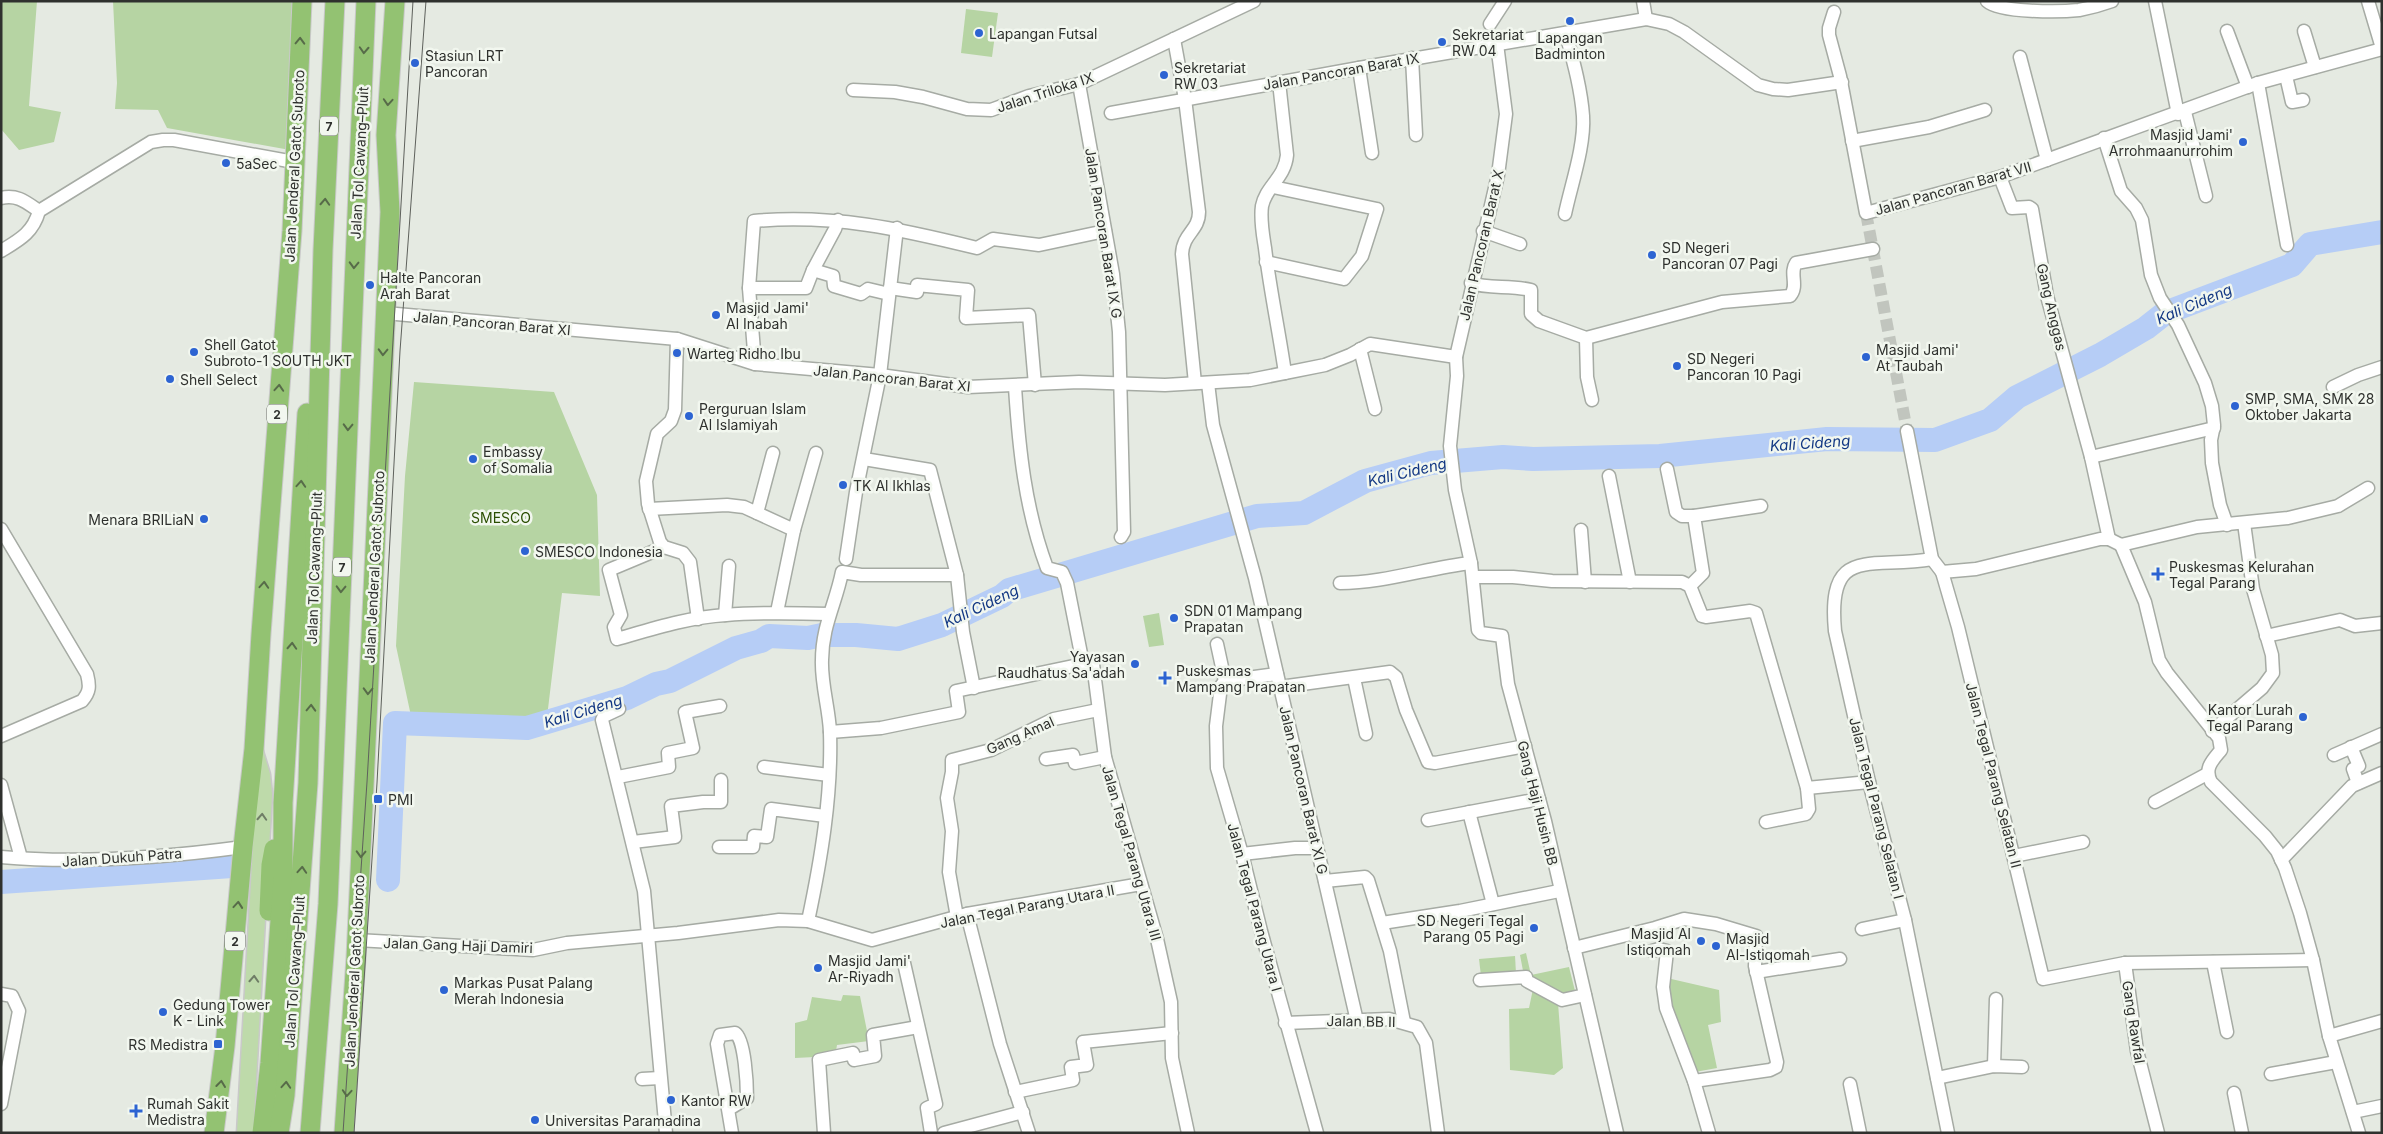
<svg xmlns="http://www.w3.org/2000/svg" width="2383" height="1134" viewBox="0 0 2383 1134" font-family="Inter,sans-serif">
	<rect width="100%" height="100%" fill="#e5eae2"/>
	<!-- green -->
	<g fill="#b6d4a3">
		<polygon points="1,1 37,1 29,106 61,112 54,142 19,150 1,129"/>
		<polygon points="113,1 295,1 290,150 167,128 158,110 115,109 117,83"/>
		<polygon points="966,9 998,13 992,57 961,53"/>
		<polygon points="414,382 554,392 597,495 600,596 562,593 547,717 476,720 411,716 396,646 405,476"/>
		<polygon points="1159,613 1164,645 1149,647 1143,616"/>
		<polygon points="1526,953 1531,975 1569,967 1576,995 1561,998 1524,976 1520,955"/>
		<polygon points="1515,956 1516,973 1481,976 1479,959"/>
		<polygon points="1667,978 1719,990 1721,1022 1708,1025 1717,1068 1695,1072 1662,979"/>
		<polygon points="1533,989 1558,1003 1563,1068 1554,1075 1510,1070 1509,1009 1529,1008"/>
		<polygon points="843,995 860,996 869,1041 837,1045 835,1056 795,1058 795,1023 807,1020 812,997 841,1001"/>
	</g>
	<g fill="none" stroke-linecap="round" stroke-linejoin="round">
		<!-- river -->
		<g stroke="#b6cdf6" stroke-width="24">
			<polyline points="388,880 395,723 527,728 627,698 656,684 670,681 736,648 761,641 769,636 808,638 822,635 856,635 898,639 942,625 1002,596 1009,590 1257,516 1304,513 1365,481 1431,463 1503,457 1533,459 1660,456 1827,439 1935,440 1990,420 2017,397 2100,355 2146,328 2165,313 2292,265 2310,244 2382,232"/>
			<polyline points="1,882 232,866"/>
		</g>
		<!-- minor-tunnel -->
		<polyline stroke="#c1c5be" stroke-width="12" stroke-dasharray="12 6" stroke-linecap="butt" points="1866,213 1907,431"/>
		<!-- minor casing -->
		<g stroke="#a6aba4" stroke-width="15">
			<g id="minor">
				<polyline points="1643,1 1646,19"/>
				<path d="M1987,1C2000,13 2061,12 2079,10C2090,8 2101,5 2112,1"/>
				<polyline points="2155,1 2178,114"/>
				<polyline points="2368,1 2382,48"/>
				<polyline points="1834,12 1829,28 1829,35 1840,76 1866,213 2000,177 2258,83 2382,49"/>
				<polyline points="1490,24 1505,1"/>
				<polyline points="2227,31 2248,87"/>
				<polyline points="2304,31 2315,67"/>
				<path d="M1174,39L1185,99L1199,212C1199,231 1183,233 1182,254L1195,383"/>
				<polyline points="1497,44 1506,114 1498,175 1456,357 1457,376 1450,446 1455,490 1471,563 1478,630 1481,633 1502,636 1508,684 1545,821 1617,1133"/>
				<polyline points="2020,57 2047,160"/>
				<polyline points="1412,58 1416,135"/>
				<polyline points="1359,68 1372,153"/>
				<polyline points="2286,76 2292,102 2303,100"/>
				<path d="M1279,82L1287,155C1285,178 1266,186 1262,206C1260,220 1263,235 1265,248C1270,290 1279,331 1285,373"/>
				<polyline points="2258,83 2287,245"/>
				<polyline points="1079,84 1113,274 1119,332 1124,532 1121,537"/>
				<polyline points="853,90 895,92 923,97 967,109 991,110 1029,96 1079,84 1254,1"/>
				<polyline points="2185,112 2206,196"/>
				<polyline points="1111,113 1359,68 1646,19 1669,24 1684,32 1758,85 1773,89 1788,90 1842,82"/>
				<polyline points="2104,138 2121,191 2136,208 2142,220 2151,275 2160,298 2178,325 2205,383 2212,406 2214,425 2211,440 2212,463 2220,505 2227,525"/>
				<polyline points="1852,141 1929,127 1985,110"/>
				<polyline points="2000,177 2012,208 2029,207 2032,209 2047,296 2091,457 2109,539"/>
				<path d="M1,198C17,194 26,202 39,211"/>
				<path d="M1565,214C1571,185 1585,146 1583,116C1581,88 1573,60 1566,34"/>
				<polyline points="1483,231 1520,244"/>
				<path d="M1,251C19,240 33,233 39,211L151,142L163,140H174L294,162"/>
				<polyline points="1266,262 1344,279 1362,256 1377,209 1273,187"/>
				<polyline points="813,270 833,276 834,286 861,294 868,289 889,294"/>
				<path d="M1471,283C1487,289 1511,285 1531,290V314L1539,321L1586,338L1722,302L1790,296C1799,286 1789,273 1796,263L1873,249"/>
				<polyline points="749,288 806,288 813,270 835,229 838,220"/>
				<polyline points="890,288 917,292 917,285 968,290 966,318 1029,315 1035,385"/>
				<polyline points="385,313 677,339 755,364 880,375 968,387 1079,382 1165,385 1250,380 1325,365 1350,355 1370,344 1456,357"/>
				<polyline points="1586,338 1587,377 1592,400"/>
				<polyline points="677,339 675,410 671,421 657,434 646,481 648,504 660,542 664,547 683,553 690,562 698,619"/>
				<polyline points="1360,349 1375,409"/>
				<path d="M755,364L749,288L754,221C834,214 900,229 977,248L993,239L1039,245L1105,231"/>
				<polyline points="1208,383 1213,425 1255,578 1357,1021"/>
				<path d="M1015,387C1019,449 1025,509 1047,568L1062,572L1067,583L1083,664H1093L1105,757L1157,939L1171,1002L1172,1058L1188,1133"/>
				<polyline points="2333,387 2358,375 2382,367"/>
				<polyline points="1907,431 1932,559 1942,572 1976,569 2100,539 2109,539 2121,545 2197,527 2288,518 2338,506 2368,488"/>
				<polyline points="2091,457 2214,428"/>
				<polyline points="864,459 930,470 957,575 963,632 974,688"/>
				<polyline points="1667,469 1676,512 1682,516 1694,516 1703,573 1690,586"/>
				<polyline points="1609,476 1630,582"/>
				<polyline points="649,509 727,505 744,507 794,530"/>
				<polyline points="757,513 773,453"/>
				<polyline points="1694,516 1761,506"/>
				<path d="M1,529L87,674C90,686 90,692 82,701L1,736"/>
				<polyline points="1581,530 1585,582"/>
				<path d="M2121,545L2145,602L2159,660L2167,673L2219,738L2221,750C2212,761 2204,768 2211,782L2265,836L2277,851L2285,868L2300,913L2313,960L2329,1036L2359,1133"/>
				<path d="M664,547L609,570L621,615L614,627L617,639C652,629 689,617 726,615C760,612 795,613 829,614"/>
				<polyline points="846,559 856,492 880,375 897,228"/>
				<path d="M1932,559C1869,570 1827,544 1835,631L1869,782L1905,920L1948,1133"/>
				<polyline points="1942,572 1958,627 2043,979 2125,963 2313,960"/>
				<polyline points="1473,577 1513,577 1552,581 1682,582 1690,586 1702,616 1706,617 1750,611 1756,613 1807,788 1809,809 1806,814 1766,822"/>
				<path d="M1340,583C1384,583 1427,568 1471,563"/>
				<polyline points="777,612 794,530 816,453"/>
				<polyline points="725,615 729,566"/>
				<polyline points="2266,636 2340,620 2355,626 2382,623"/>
				<polyline points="1217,644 1225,681"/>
				<polyline points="1354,678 1366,734"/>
				<polyline points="1225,681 1221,686 1216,726 1217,768 1242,854 1261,931 1317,1133"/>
				<polyline points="1225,681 1277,674"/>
				<polyline points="1280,687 1390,672 1396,677 1406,710 1428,762 1435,763 1525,746"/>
				<polyline points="619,709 604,716 602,720 644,891 666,1133"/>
				<polyline points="2212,731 2262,688 2273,673 2272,655 2253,589 2244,523"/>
				<polyline points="830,732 881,728 959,712 956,691 1083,664"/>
				<polyline points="2351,747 2359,766 2353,769 2358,783"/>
				<polyline points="2334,755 2382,734"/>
				<polyline points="1046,759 1073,755 1075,763 1105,757"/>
				<polyline points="764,767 829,775"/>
				<polyline points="618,777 669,767 668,753 693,748 685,712 720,706"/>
				<polyline points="1,785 21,858"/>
				<polyline points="1807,788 1869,782"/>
				<polyline points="2155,802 2207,774"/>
				<polyline points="1469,812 1493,904"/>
				<polyline points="1428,820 1539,799"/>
				<polyline points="633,842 675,837 671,806 703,802 721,802 721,780"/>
				<polyline points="719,847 753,847 754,836 767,837 771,809 825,816"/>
				<polyline points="1242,854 1295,848 1316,848"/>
				<polyline points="2014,856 2083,842"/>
				<path d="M1,857C82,864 162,858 243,847"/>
				<polyline points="2281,860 2352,786 2382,773"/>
				<polyline points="1325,881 1365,877 1368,880 1390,951 1404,1022"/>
				<polyline points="967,914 1000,1044 1029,1133"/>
				<polyline points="957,917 949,872 952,831 947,798 952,772 952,760 991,750 1054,719 1098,710"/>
				<path d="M808,921C821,860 832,795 830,732C829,708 821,684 822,660C822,626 836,603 842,572L861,575H957"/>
				<polyline points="1382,923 1460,911 1559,891"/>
				<polyline points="1862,929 1905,920"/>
				<polyline points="357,940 533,950 567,943 678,933 779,920 808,921 872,940 967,914 1141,884"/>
				<polyline points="1574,948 1655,928 1684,919 1716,924 1756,936 1755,966 1777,1062 1776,1067 1770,1070 1694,1081"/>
				<polyline points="1652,951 1659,949 1667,951 1663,987 1666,1008 1694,1081 1709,1133"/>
				<polyline points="2213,962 2227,1032"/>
				<polyline points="904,963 936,1104 927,1108 931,1133"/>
				<polyline points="2125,963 2137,1051 2158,1133"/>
				<polyline points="1756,972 1840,959"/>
				<polyline points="1480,980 1526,977 1527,981 1562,1000 1585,995"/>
				<polyline points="1,994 12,996 19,1011 1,1104"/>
				<polyline points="1285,1023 1389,1019 1417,1027 1426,1043 1438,1133"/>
				<polyline points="2329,1036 2382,1021"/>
				<polyline points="1994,1066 1996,999"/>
				<polyline points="2271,1074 2336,1062"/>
				<polyline points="1937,1078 1994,1066 2022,1067"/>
				<polyline points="642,1079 660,1078"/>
				<polyline points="1850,1084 1860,1133"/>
				<polyline points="1015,1092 1073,1080 1071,1067 1087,1065 1083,1042 1172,1033"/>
				<polyline points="2234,1093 2242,1133"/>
				<path d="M729,1109L747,1098C747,1085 745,1039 735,1033L720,1035L717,1044L732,1133"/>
				<polyline points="2353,1112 2382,1106"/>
				<polyline points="824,1133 819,1060 853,1053 854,1060 875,1056 873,1035 918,1027"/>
				<polyline points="944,1133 1023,1112"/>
			</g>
		</g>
		<!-- major casing -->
		<g stroke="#c9c9c9" stroke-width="19">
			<polyline id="major" points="245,1133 264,794 262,775 255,752"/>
		</g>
		<!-- highway casing -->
		<g stroke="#c9c9c9" stroke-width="21">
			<g id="highway">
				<polyline points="269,911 271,865 274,849"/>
				<polyline points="214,1133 225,1046 243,847 254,749 261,634 292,231 302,1"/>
				<polyline points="262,1133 270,1063 283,878 283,803 307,413"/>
				<polyline points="279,1133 285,1095 308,783 323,250 335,1"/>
				<polyline points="310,1133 328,904 366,1"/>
				<polyline points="344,1133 356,958 379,463 390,212 386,135 395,1"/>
			</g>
		</g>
		<!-- minor -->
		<use href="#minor" stroke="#fff" stroke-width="12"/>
		<!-- major -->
		<use href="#major" stroke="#bedaaa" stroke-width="16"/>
		<!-- highway -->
		<use href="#highway" stroke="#93c272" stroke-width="19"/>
		<!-- tram -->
		<g stroke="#5e615c" stroke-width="1">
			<polyline points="343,1133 367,782 413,1"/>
			<polyline points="354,1133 377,783 400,351 426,1"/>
		</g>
	</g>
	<!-- one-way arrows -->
	<defs><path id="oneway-chevron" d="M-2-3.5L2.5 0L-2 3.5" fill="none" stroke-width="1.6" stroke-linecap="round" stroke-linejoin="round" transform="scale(1.25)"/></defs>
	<g stroke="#576b49">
		<use href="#oneway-chevron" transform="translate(300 41) rotate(-88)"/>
		<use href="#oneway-chevron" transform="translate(364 50) rotate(93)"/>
		<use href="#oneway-chevron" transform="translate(388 102) rotate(94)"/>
		<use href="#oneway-chevron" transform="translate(325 202) rotate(-87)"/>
		<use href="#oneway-chevron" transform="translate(354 265) rotate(92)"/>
		<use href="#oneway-chevron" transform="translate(383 352) rotate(92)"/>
		<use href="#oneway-chevron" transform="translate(279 388) rotate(-86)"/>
		<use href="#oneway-chevron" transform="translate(348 427) rotate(92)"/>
		<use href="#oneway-chevron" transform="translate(301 484) rotate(-86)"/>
		<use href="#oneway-chevron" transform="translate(264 585) rotate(-86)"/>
		<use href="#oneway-chevron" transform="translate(341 589) rotate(92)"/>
		<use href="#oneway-chevron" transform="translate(292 646) rotate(-87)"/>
		<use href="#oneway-chevron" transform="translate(368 691) rotate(92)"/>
		<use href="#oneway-chevron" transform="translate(311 708) rotate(-88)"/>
		<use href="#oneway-chevron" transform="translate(361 854) rotate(92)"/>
		<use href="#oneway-chevron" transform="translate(302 870) rotate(-86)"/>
		<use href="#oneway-chevron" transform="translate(238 905) rotate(-85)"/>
		<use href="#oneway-chevron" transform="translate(221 1084) rotate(-83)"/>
		<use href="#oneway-chevron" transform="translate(286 1085) rotate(-86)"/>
		<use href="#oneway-chevron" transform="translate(347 1093) rotate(94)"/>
	</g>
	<g stroke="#6f7d66">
		<use href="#oneway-chevron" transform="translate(262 817) rotate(-87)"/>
		<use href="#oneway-chevron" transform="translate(254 979) rotate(-87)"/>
	</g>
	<!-- markers -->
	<g fill="#2d64d2" stroke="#f2f7ef" stroke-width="2">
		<circle cx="1570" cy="21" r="5"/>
		<circle cx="979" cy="33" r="5"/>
		<circle cx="1442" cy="42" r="5"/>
		<circle cx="415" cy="63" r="5"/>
		<circle cx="1164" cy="75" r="5"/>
		<circle cx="2243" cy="142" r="5"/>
		<circle cx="226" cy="163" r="5"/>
		<circle cx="1652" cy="255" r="5"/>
		<circle cx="370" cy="285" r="5"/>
		<circle cx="716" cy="315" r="5"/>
		<circle cx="194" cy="352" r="5"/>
		<circle cx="677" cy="353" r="5"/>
		<circle cx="1866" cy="357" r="5"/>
		<circle cx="1677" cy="366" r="5"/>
		<circle cx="170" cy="379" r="5"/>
		<circle cx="2235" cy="406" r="5"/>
		<circle cx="689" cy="416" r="5"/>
		<circle cx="473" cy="459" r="5"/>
		<circle cx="843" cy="485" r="5"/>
		<circle cx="204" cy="519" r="5"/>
		<circle cx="525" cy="551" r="5"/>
		<path d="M2155.5 566.5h5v5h5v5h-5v5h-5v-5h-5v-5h5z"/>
		<circle cx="1174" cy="618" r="5"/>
		<circle cx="1135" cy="664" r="5"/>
		<path d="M1162.5 670.5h5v5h5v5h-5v5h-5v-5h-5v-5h5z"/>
		<circle cx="2303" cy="717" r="5"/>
		<rect x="373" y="794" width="10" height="10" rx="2.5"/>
		<circle cx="1534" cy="928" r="5"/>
		<circle cx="1701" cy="941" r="5"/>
		<circle cx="1716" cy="946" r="5"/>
		<circle cx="818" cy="968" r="5"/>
		<circle cx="444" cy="990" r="5"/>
		<circle cx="163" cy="1012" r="5"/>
		<rect x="213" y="1039" width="10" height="10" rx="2.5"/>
		<circle cx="671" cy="1100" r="5"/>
		<path d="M133.5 1103.5h5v5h5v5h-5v5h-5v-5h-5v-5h5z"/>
		<circle cx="535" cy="1120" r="5"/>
	</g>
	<g text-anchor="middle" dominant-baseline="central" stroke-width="5" stroke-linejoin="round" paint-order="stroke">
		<!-- shield labels -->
		<g fill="#f2f7ef" stroke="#6a6c68" stroke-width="1">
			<rect x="320" y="116.5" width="18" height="19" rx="4"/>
			<rect x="267" y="404.5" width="20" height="19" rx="4"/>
			<rect x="333" y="557.5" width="18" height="19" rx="4"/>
			<rect x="225" y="931.5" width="20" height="19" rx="4"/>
		</g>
		<g font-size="12" font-weight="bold" fill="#2f312e">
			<text x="329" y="126">7</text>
			<text x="277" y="414">2</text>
			<text x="342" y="567">7</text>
			<text x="235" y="941">2</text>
		</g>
		<!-- poi labels -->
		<g font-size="14" fill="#2f312e" stroke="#f2f7ef" text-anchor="start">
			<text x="989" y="33">Lapangan Futsal</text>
			<text x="1452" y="34">Sekretariat<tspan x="1452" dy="16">RW 04</tspan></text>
			<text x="1570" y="37" text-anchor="middle">Lapangan<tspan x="1570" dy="16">Badminton</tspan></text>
			<text x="425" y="55">Stasiun LRT<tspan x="425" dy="16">Pancoran</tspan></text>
			<text x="1174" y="67">Sekretariat<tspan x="1174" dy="16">RW 03</tspan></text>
			<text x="2233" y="134" text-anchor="end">Masjid Jami'<tspan x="2233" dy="16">Arrohmaanurrohim</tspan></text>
			<text x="236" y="163">5aSec</text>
			<text x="1662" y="247">SD Negeri<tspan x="1662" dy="16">Pancoran 07 Pagi</tspan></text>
			<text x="380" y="277">Halte Pancoran<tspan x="380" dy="16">Arah Barat</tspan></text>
			<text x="726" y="307">Masjid Jami'<tspan x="726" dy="16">Al Inabah</tspan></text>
			<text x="204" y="344">Shell Gatot<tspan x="204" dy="16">Subroto-1 SOUTH JKT</tspan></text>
			<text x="1876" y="349">Masjid Jami'<tspan x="1876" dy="16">At Taubah</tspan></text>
			<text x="687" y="353">Warteg Ridho Ibu</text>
			<text x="1687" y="358">SD Negeri<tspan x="1687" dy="16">Pancoran 10 Pagi</tspan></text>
			<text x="180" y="379">Shell Select</text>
			<text x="2245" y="398">SMP, SMA, SMK 28<tspan x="2245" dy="16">Oktober Jakarta</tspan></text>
			<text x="699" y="408">Perguruan Islam<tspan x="699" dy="16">Al Islamiyah</tspan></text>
			<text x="483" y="451">Embassy<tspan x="483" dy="16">of Somalia</tspan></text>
			<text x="853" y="485">TK Al Ikhlas</text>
			<text x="194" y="519" text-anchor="end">Menara BRILiaN</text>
			<text x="535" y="551">SMESCO Indonesia</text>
			<text x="2169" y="566">Puskesmas Kelurahan<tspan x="2169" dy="16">Tegal Parang</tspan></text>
			<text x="1184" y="610">SDN 01 Mampang<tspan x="1184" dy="16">Prapatan</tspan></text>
			<text x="1125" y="656" text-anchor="end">Yayasan<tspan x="1125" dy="16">Raudhatus Sa'adah</tspan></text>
			<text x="1176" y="670">Puskesmas<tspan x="1176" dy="16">Mampang Prapatan</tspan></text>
			<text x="2293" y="709" text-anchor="end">Kantor Lurah<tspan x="2293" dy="16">Tegal Parang</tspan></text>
			<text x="388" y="799">PMI</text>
			<text x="1524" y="920" text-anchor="end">SD Negeri Tegal<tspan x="1524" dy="16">Parang 05 Pagi</tspan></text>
			<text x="1691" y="933" text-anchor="end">Masjid Al<tspan x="1691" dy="16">Istiqomah</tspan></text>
			<text x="1726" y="938">Masjid<tspan x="1726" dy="16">Al-Istiqomah</tspan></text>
			<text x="828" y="960">Masjid Jami'<tspan x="828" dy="16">Ar-Riyadh</tspan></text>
			<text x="454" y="982">Markas Pusat Palang<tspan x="454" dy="16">Merah Indonesia</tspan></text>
			<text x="173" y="1004">Gedung Tower<tspan x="173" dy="16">K - Link</tspan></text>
			<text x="208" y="1044" text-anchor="end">RS Medistra</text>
			<text x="681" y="1100">Kantor RW</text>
			<text x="147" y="1103">Rumah Sakit<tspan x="147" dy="16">Medistra</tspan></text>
			<text x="545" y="1120">Universitas Paramadina</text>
		</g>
		<!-- street labels -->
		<g font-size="14" fill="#2f312e" stroke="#f2f7ef">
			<text transform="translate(1341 71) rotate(-10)">Jalan Pancoran Barat IX</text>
			<text transform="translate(1045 92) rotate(-18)">Jalan Triloka IX</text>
			<text transform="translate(359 163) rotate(-87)">Jalan Tol Cawang–Pluit</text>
			<text transform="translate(294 166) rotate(-87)">Jalan Jenderal Gatot Subroto</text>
			<text transform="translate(1953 188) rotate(-16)">Jalan Pancoran Barat VII</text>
			<text transform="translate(1104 233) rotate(81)">Jalan Pancoran Barat IX G</text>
			<text transform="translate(1481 245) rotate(-77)">Jalan Pancoran Barat X</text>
			<text transform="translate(2052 307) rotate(77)">Gang Anggas</text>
			<text transform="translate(492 323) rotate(5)">Jalan Pancoran Barat XI</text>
			<text transform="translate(892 378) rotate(6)">Jalan Pancoran Barat XI</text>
			<text transform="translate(374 567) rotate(-87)">Jalan Jenderal Gatot Subroto</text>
			<text transform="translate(314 568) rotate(-88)">Jalan Tol Cawang–Pluit</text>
			<text transform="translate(1020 735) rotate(-24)">Gang Amal</text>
			<text transform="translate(1994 775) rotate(76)">Jalan Tegal Parang Selatan II</text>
			<text transform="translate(1304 790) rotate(77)">Jalan Pancoran Barat XI G</text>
			<text transform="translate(1538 803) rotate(76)">Gang Haji Husin BB</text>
			<text transform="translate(1877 808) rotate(76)">Jalan Tegal Parang Selatan I</text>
			<text transform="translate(1132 853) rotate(74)">Jalan Tegal Parang Utara III</text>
			<text transform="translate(122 857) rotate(-4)">Jalan Dukuh Patra</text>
			<text transform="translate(1027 906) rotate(-11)">Jalan Tegal Parang Utara II</text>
			<text transform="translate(1255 907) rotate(75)">Jalan Tegal Parang Utara I</text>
			<text transform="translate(458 945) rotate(2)">Jalan Gang Haji Damiri</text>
			<text transform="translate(354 971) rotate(-87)">Jalan Jenderal Gatot Subroto</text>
			<text transform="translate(294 972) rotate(-86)">Jalan Tol Cawang–Pluit</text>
			<text transform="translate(1361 1021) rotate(1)">Jalan BB II</text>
			<text transform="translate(2134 1022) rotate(81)">Gang Rawfal</text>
		</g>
		<!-- park labels -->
		<g font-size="14" fill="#2a4e01" stroke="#f2f7ef">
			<text x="501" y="517">SMESCO</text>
		</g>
		<!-- water labels -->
		<g font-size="15" font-style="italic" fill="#123783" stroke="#f2f7ef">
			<text transform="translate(2194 304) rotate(-23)">Kali Cideng</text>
			<text transform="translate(1810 443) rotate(-4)">Kali Cideng</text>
			<text transform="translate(1407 472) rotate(-13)">Kali Cideng</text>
			<text transform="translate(981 606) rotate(-25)">Kali Cideng</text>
			<text transform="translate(583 711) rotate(-17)">Kali Cideng</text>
		</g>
	</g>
	<!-- border -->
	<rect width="2383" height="1134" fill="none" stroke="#2f312e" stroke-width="5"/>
</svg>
